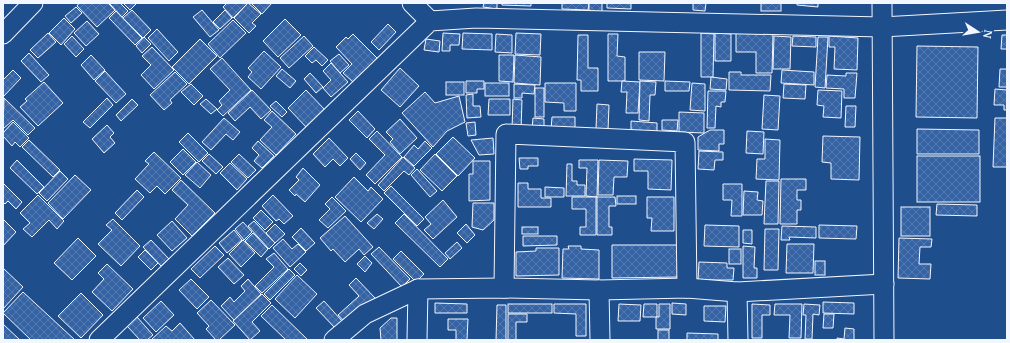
<svg xmlns="http://www.w3.org/2000/svg" width="1010" height="343" viewBox="0 0 1010 343" font-family="'PT Serif',serif">
	<defs>
		<pattern id="building-cross-hatch" width="8" height="8" patternUnits="userSpaceOnUse"><rect width="8" height="8" fill="#3563a3"/><path d="M0 0l8 8M0 8l8-8" fill="none" stroke="#537ab1"/></pattern>
	</defs>
	<rect width="100%" height="100%" fill="#1f4e8c"/>
	<!-- building -->
	<g fill="url(#building-cross-hatch)" stroke="#f2f6ff">
		<polygon points="79,3 108,3 115,10 97,27 77,6"/>
		<polygon points="109,3 120,3 128,11 122,17"/>
		<polygon points="123,3 135,3 136,4 130,10"/>
		<polygon points="227,3 248,3 233,18 223,7"/>
		<polygon points="248,3 261,14 252,23 256,26 249,33 234,18"/>
		<polygon points="251,3 272,3 262,14"/>
		<polygon points="484,3 497,3 497,9 483,7"/>
		<polygon points="502,3 531,3 531,6 502,5"/>
		<polygon points="562,3 589,3 588,10 562,9"/>
		<polygon points="589,3 602,3 602,12 589,11"/>
		<polygon points="607,3 631,3 631,9 607,8"/>
		<polygon points="693,3 706,3 705,11 693,10"/>
		<rect x="761" y="3" width="20" height="8"/>
		<polygon points="797,3 818,3 818,7 797,5"/>
		<polygon points="76,7 82,13 71,23 65,16"/>
		<polygon points="132,10 151,30 143,38 123,18"/>
		<polygon points="202,10 219,30 210,37 193,17"/>
		<polygon points="225,10 232,18 220,29 213,22"/>
		<polygon points="116,11 142,38 135,45 109,18"/>
		<polygon points="64,18 75,29 61,45 49,33"/>
		<polygon points="285,19 301,35 278,57 263,41"/>
		<polygon points="233,20 246,33 220,58 208,44"/>
		<polygon points="87,21 99,34 86,46 74,33"/>
		<polygon points="388,24 396,32 379,50 371,42"/>
		<polygon points="157,29 178,52 169,61 148,38"/>
		<polygon points="48,33 56,42 38,58 30,50"/>
		<polygon points="443,33 460,34 459,45 450,45 450,51 442,51"/>
		<polygon points="463,33 492,34 492,50 462,49"/>
		<polygon points="516,33 541,34 540,55 515,54"/>
		<polygon points="701,33 714,34 713,77 701,77"/>
		<polygon points="715,33 731,34 731,61 715,61"/>
		<polygon points="736,33 773,34 772,73 756,73 756,52 736,52"/>
		<polygon points="353,34 377,58 353,82 343,73 352,64 336,47 346,37 348,39"/>
		<polygon points="496,34 512,35 512,53 495,52"/>
		<polygon points="608,34 618,34 617,56 625,57 625,81 608,81"/>
		<polygon points="578,35 588,35 588,68 598,68 598,91 581,91 581,80 577,80"/>
		<polygon points="1002,35 1007,35 1007,49 1001,49"/>
		<polygon points="72,36 84,49 76,57 64,44"/>
		<polygon points="304,36 313,46 289,68 280,58"/>
		<polygon points="774,36 791,37 790,69 773,69"/>
		<polygon points="793,36 816,37 816,47 792,46"/>
		<polygon points="829,36 858,38 857,70 834,69 835,47 829,47"/>
		<polygon points="144,37 151,44 142,53 136,46"/>
		<polygon points="818,37 828,37 825,88 815,87"/>
		<polygon points="200,39 217,56 189,84 172,67"/>
		<polygon points="426,39 440,41 439,52 424,50"/>
		<polygon points="917,46 978,47 977,118 916,117"/>
		<polygon points="152,47 174,70 154,89 141,75 151,65 142,56"/>
		<polygon points="314,47 328,60 322,66 316,60 312,63 305,56"/>
		<polygon points="264,51 281,67 261,89 248,77 252,72 248,68"/>
		<polygon points="639,52 665,52 664,81 639,80"/>
		<polygon points="29,53 49,75 41,82 21,61"/>
		<polygon points="339,54 349,65 340,73 330,61"/>
		<polygon points="91,55 105,70 94,80 81,65"/>
		<polygon points="499,55 514,55 513,82 499,81"/>
		<polygon points="515,55 541,57 540,85 514,83"/>
		<polygon points="222,58 251,90 223,116 217,110 222,105 219,101 230,90 210,69"/>
		<polygon points="331,63 348,82 331,97 323,88 331,80 323,71"/>
		<polygon points="400,68 419,86 400,107 381,90"/>
		<polygon points="282,69 296,81 290,88 276,76"/>
		<polygon points="1000,69 1007,69 1007,87 999,87"/>
		<polygon points="13,70 21,78 3,97 3,80"/>
		<polygon points="782,70 814,72 814,85 781,83"/>
		<polygon points="105,71 126,94 116,103 95,81"/>
		<polygon points="175,72 187,84 170,100 172,103 164,110 150,95"/>
		<polygon points="729,72 741,72 741,75 771,75 770,91 729,90"/>
		<polygon points="310,73 323,87 316,93 304,79"/>
		<polygon points="846,73 857,73 855,98 844,98 844,89 826,88 827,75 846,76"/>
		<polygon points="711,77 727,79 726,90 710,89"/>
		<polygon points="466,81 484,81 484,89 477,89 477,93 466,93"/>
		<polygon points="622,81 640,82 638,113 626,113 627,92 621,92"/>
		<polygon points="640,81 656,82 655,95 650,95 649,121 639,120"/>
		<polygon points="665,81 690,82 689,91 665,91"/>
		<polygon points="44,82 63,103 38,126 20,107 27,101 25,99"/>
		<rect x="446" y="82" width="18" height="13"/>
		<rect x="485" y="83" width="24" height="13"/>
		<polygon points="545,83 576,83 576,111 564,111 564,103 545,102"/>
		<polygon points="692,83 705,84 705,111 690,110"/>
		<polygon points="191,84 203,96 194,105 181,92"/>
		<polygon points="514,84 535,85 534,94 522,93 522,98 514,98"/>
		<polygon points="784,84 806,85 805,99 783,98"/>
		<rect x="535" y="88" width="9" height="29"/>
		<polygon points="995,89 1007,90 1007,110 1004,110 1004,105 994,105"/>
		<polygon points="252,90 271,110 261,119 250,107 235,121 228,113"/>
		<polygon points="306,90 326,111 308,129 288,108"/>
		<polygon points="818,90 842,91 841,118 823,117 824,106 817,105"/>
		<polygon points="708,91 726,91 725,102 721,102 721,107 716,106 715,128 707,128"/>
		<polygon points="425,92 435,103 459,96 465,122 447,131 433,147 402,113"/>
		<polygon points="473,94 473,106 480,106 481,117 467,118 466,95"/>
		<polygon points="764,95 780,96 778,130 762,129"/>
		<polygon points="4,98 35,128 28,135 13,120 3,129"/>
		<polygon points="107,98 113,105 90,128 83,122"/>
		<polygon points="132,99 138,105 121,121 116,115"/>
		<polygon points="206,99 217,109 211,114 200,104"/>
		<polygon points="489,99 510,99 510,115 488,115"/>
		<polygon points="513,99 522,100 521,130 512,129"/>
		<polygon points="276,101 287,112 282,117 270,106"/>
		<polygon points="597,104 609,105 608,130 596,129"/>
		<polygon points="846,106 856,106 855,127 845,127"/>
		<polygon points="272,111 296,134 276,155 260,140 272,127 264,120"/>
		<polygon points="358,111 375,129 367,138 349,120"/>
		<polygon points="679,112 704,113 704,133 679,132"/>
		<polygon points="552,117 575,117 575,130 551,130"/>
		<polygon points="224,118 240,132 233,140 226,134 211,150 202,142"/>
		<polygon points="533,118 544,119 544,129 532,129"/>
		<polygon points="995,118 1007,118 1007,167 993,167"/>
		<polygon points="400,119 417,138 400,154 390,142 393,139 386,132"/>
		<polygon points="662,120 678,120 677,131 662,130"/>
		<polygon points="631,121 657,123 657,132 631,131"/>
		<polygon points="13,122 29,138 20,147 15,142 12,146 3,136 3,133"/>
		<polygon points="475,122 476,135 468,136 466,123"/>
		<polygon points="107,125 114,133 110,137 115,143 104,153 92,139"/>
		<polygon points="917,129 979,130 979,154 917,154"/>
		<polygon points="710,130 724,130 724,144 719,144 719,151 698,150 698,137"/>
		<polygon points="377,131 402,157 375,184 366,175 385,155 369,139"/>
		<polygon points="747,131 764,132 763,154 746,153"/>
		<polygon points="188,133 208,153 199,162 179,142"/>
		<polygon points="823,136 860,137 859,180 831,179 831,163 822,162"/>
		<polygon points="453,137 475,158 458,176 436,154"/>
		<polygon points="329,138 348,158 340,166 333,159 325,167 313,154"/>
		<polygon points="493,138 494,154 479,155 471,140"/>
		<polygon points="765,139 780,140 779,180 756,179 757,159 765,159"/>
		<polygon points="29,140 60,170 53,177 22,147"/>
		<polygon points="258,141 274,156 262,168 254,161 259,155 252,148"/>
		<polygon points="425,141 432,148 414,166 404,157 414,145 418,149"/>
		<polygon points="183,149 196,162 183,175 170,162"/>
		<polygon points="699,151 723,152 723,160 715,160 714,170 698,169"/>
		<polygon points="154,152 181,178 165,194 157,186 150,193 135,179 149,164 145,161"/>
		<polygon points="356,153 366,163 360,170 350,159"/>
		<polygon points="209,154 223,167 216,174 202,161"/>
		<polygon points="239,154 256,170 248,178 231,162"/>
		<polygon points="435,154 457,176 442,191 420,170"/>
		<rect x="917" y="156" width="63" height="46"/>
		<polygon points="403,157 415,168 409,175 404,171 384,191 378,185"/>
		<polygon points="519,158 538,158 538,166 528,166 528,169 520,169"/>
		<polygon points="634,159 672,160 671,190 648,189 648,171 634,171"/>
		<polygon points="17,160 44,187 37,194 10,168"/>
		<polygon points="579,160 598,160 597,197 586,196 587,168 579,168"/>
		<polygon points="599,160 628,161 627,177 614,177 613,195 598,195"/>
		<polygon points="473,161 490,161 490,200 469,201 469,174 473,174"/>
		<polygon points="197,162 211,175 200,188 185,175"/>
		<polygon points="230,163 247,179 237,190 220,173"/>
		<polygon points="567,164 572,164 572,181 577,181 577,185 585,185 585,196 566,196"/>
		<polygon points="303,168 320,185 305,202 296,194 295,196 289,190 299,180 296,177"/>
		<polygon points="417,169 437,191 430,197 411,175"/>
		<polygon points="60,171 68,179 47,201 39,193"/>
		<polygon points="75,175 91,190 63,219 48,203"/>
		<polygon points="354,177 368,191 371,187 383,199 361,222 335,197"/>
		<polygon points="781,179 806,179 806,190 797,190 797,200 801,200 801,210 797,210 797,224 780,224"/>
		<polygon points="181,180 215,213 192,236 175,219 188,205 172,190"/>
		<polygon points="766,181 779,181 778,224 764,224"/>
		<polygon points="3,183 22,202 16,209 8,201 5,204 3,202"/>
		<polygon points="518,183 528,183 528,189 541,189 541,198 551,198 551,207 518,207"/>
		<polygon points="723,184 742,184 742,216 731,216 732,200 723,200"/>
		<polygon points="391,186 424,219 417,226 384,193"/>
		<polygon points="545,187 564,188 564,197 545,197"/>
		<polygon points="137,190 144,197 122,220 115,213"/>
		<polygon points="744,191 758,192 757,200 763,201 762,215 743,215"/>
		<polygon points="38,195 64,221 57,229 49,220 32,237 23,229 30,223 20,213"/>
		<polygon points="273,195 293,216 284,224 279,219 276,221 262,206"/>
		<rect x="617" y="196" width="19" height="8"/>
		<polygon points="332,197 346,211 328,228 319,220 330,209 325,204"/>
		<polygon points="572,197 596,197 596,235 580,235 580,227 586,227 586,209 572,209"/>
		<polygon points="597,197 615,197 616,206 609,206 609,227 612,227 612,235 597,235"/>
		<polygon points="647,197 674,197 674,231 651,231 652,218 647,218"/>
		<polygon points="443,200 457,217 433,239 424,230 431,224 425,217"/>
		<polygon points="473,203 494,203 494,220 483,230 472,227"/>
		<polygon points="937,204 977,205 977,216 936,215"/>
		<rect x="901" y="207" width="29" height="29"/>
		<polygon points="261,210 273,222 265,230 253,218"/>
		<polygon points="377,214 383,219 374,229 367,223"/>
		<polygon points="404,214 448,259 440,267 395,223"/>
		<polygon points="345,216 373,247 364,255 359,249 345,262 333,249 331,251 320,238"/>
		<polygon points="3,219 16,232 3,246"/>
		<polygon points="113,219 140,246 121,266 98,244 112,230 106,225"/>
		<polygon points="172,221 187,238 172,251 157,235"/>
		<polygon points="254,221 275,243 269,249 248,226"/>
		<polygon points="243,222 252,232 244,240 235,229"/>
		<polygon points="275,224 285,234 275,243 266,233"/>
		<polygon points="466,224 475,235 467,243 457,233"/>
		<polygon points="705,225 739,226 739,247 704,246"/>
		<polygon points="819,225 857,226 856,239 819,238"/>
		<polygon points="782,226 816,227 816,238 789,237 790,240 781,240"/>
		<rect x="522" y="227" width="16" height="7"/>
		<polygon points="301,228 315,243 306,251 292,237"/>
		<polygon points="765,229 779,229 778,270 764,270"/>
		<polygon points="234,230 242,240 227,253 219,243"/>
		<polygon points="743,230 752,230 752,244 743,243"/>
		<polygon points="253,233 268,249 261,257 245,241"/>
		<polygon points="523,236 557,236 557,245 523,246"/>
		<polygon points="78,238 96,256 72,280 54,263"/>
		<polygon points="899,238 932,239 931,247 920,247 919,264 931,264 930,279 898,278"/>
		<polygon points="283,239 292,249 298,244 306,252 290,267 273,248"/>
		<polygon points="151,240 169,259 161,266 143,247"/>
		<polygon points="243,240 255,253 241,267 229,254"/>
		<polygon points="457,242 462,248 450,259 445,253"/>
		<polygon points="787,244 814,244 813,273 786,273"/>
		<polygon points="612,245 678,245 678,277 612,278"/>
		<polygon points="215,246 224,255 200,278 191,269"/>
		<polygon points="568,246 581,246 581,249 599,250 599,279 562,278 563,249 569,249"/>
		<polygon points="743,246 755,247 754,268 757,268 757,278 743,278"/>
		<polygon points="379,247 410,279 402,287 371,254"/>
		<polygon points="536,248 559,248 559,275 516,276 516,252 536,251"/>
		<rect x="729" y="249" width="12" height="15"/>
		<polygon points="145,250 158,263 151,270 138,257"/>
		<polygon points="401,251 424,274 416,282 393,259"/>
		<polygon points="274,253 288,269 262,293 255,286 274,267 266,259"/>
		<polygon points="365,256 372,263 365,272 357,264"/>
		<polygon points="228,258 244,275 234,284 218,267"/>
		<rect x="815" y="261" width="10" height="14"/>
		<polygon points="699,262 727,263 727,268 734,268 733,280 698,280"/>
		<polygon points="300,263 307,270 301,276 294,269"/>
		<polygon points="107,264 133,289 112,311 92,292 104,279 98,273"/>
		<polygon points="3,268 23,287 3,309"/>
		<polygon points="289,269 295,275 270,300 264,294"/>
		<polygon points="297,275 317,294 295,318 275,299"/>
		<polygon points="356,278 375,298 347,325 338,315 359,296 349,285"/>
		<polygon points="191,279 209,297 197,309 179,290"/>
		<polygon points="248,279 261,294 234,320 221,306 230,297 234,302 245,291 241,286"/>
		<polygon points="23,292 75,340 31,340 3,313"/>
		<polygon points="81,293 103,315 81,338 58,316"/>
		<polygon points="262,294 271,303 252,322 260,331 250,340 233,321"/>
		<polygon points="211,300 235,325 219,340 216,340 206,329 209,326 197,313"/>
		<polygon points="161,301 174,315 156,332 143,318"/>
		<polygon points="324,301 342,321 335,328 316,308"/>
		<polygon points="823,302 854,303 854,314 823,313"/>
		<polygon points="435,303 467,304 467,313 435,313"/>
		<polygon points="672,303 686,304 686,315 672,314"/>
		<rect x="508" y="304" width="44" height="9"/>
		<polygon points="554,304 586,304 586,336 576,336 576,314 554,313"/>
		<polygon points="619,304 641,305 640,321 618,321"/>
		<polygon points="644,304 657,304 657,317 643,317"/>
		<polygon points="659,304 670,304 670,329 656,329 656,317 659,317"/>
		<polygon points="752,304 770,305 770,315 762,315 762,338 752,338"/>
		<polygon points="775,304 802,304 801,338 789,338 790,315 774,315"/>
		<polygon points="804,304 820,305 819,315 813,314 812,339 805,339 806,315 803,315"/>
		<polygon points="272,305 308,340 286,340 261,316"/>
		<polygon points="497,305 506,305 506,340 496,340"/>
		<polygon points="704,306 726,306 725,322 704,321"/>
		<polygon points="508,314 527,314 527,322 516,322 516,340 508,340"/>
		<polygon points="824,314 834,314 833,328 823,328"/>
		<polygon points="137,317 153,335 147,340 140,340 127,326"/>
		<polygon points="391,318 397,318 397,340 381,340 380,328"/>
		<polygon points="448,319 468,319 467,340 456,340 456,330 448,330"/>
		<polygon points="180,323 195,340 151,340 166,326 172,331"/>
		<polygon points="3,324 20,340 3,340"/>
		<polygon points="845,328 854,329 854,340 837,340 837,338 844,339"/>
		<rect x="658" y="330" width="11" height="10"/>
		<polygon points="687,333 718,334 718,340 687,340"/>
	</g>
	<g fill="none" stroke-linecap="round" stroke-linejoin="round">
		<!-- minor casing -->
		<g stroke="#f2f6ff" stroke-width="21">
			<g id="minor">
				<polyline points="412,3 430,21"/>
				<polyline points="882,3 884,340"/>
				<polyline points="3,34 33,3"/>
				<polyline points="504,288 506,134 685,142 687,288"/>
				<polyline points="599,290 600,340"/>
				<polyline points="737,292 738,340"/>
				<polyline points="99,340 430,21 476,18 882,27 1007,20"/>
				<polyline points="334,340 365,314 418,289 504,288 599,290 687,288 737,292 884,284"/>
				<polyline points="417,340 418,289"/>
			</g>
		</g>
		<!-- minor -->
		<use href="#minor" stroke="#1f4e8c" stroke-width="19"/>
	</g>
	<!-- border -->
	<rect width="1010" height="343" fill="none" stroke="#f2f6ff" stroke-width="8"/>
	<!-- north arrow -->
	<g transform="translate(978 32) rotate(102)" stroke="#1f4e8c" stroke-width="3" paint-order="stroke">
	<path d="M0-3L7 15L0 10L-7 15Z" fill="#f2f6ff"/>
	<text y="-6" font-size="11" font-weight="bold" text-anchor="middle" fill="#f2f6ff">N</text>
	</g>
</svg>
